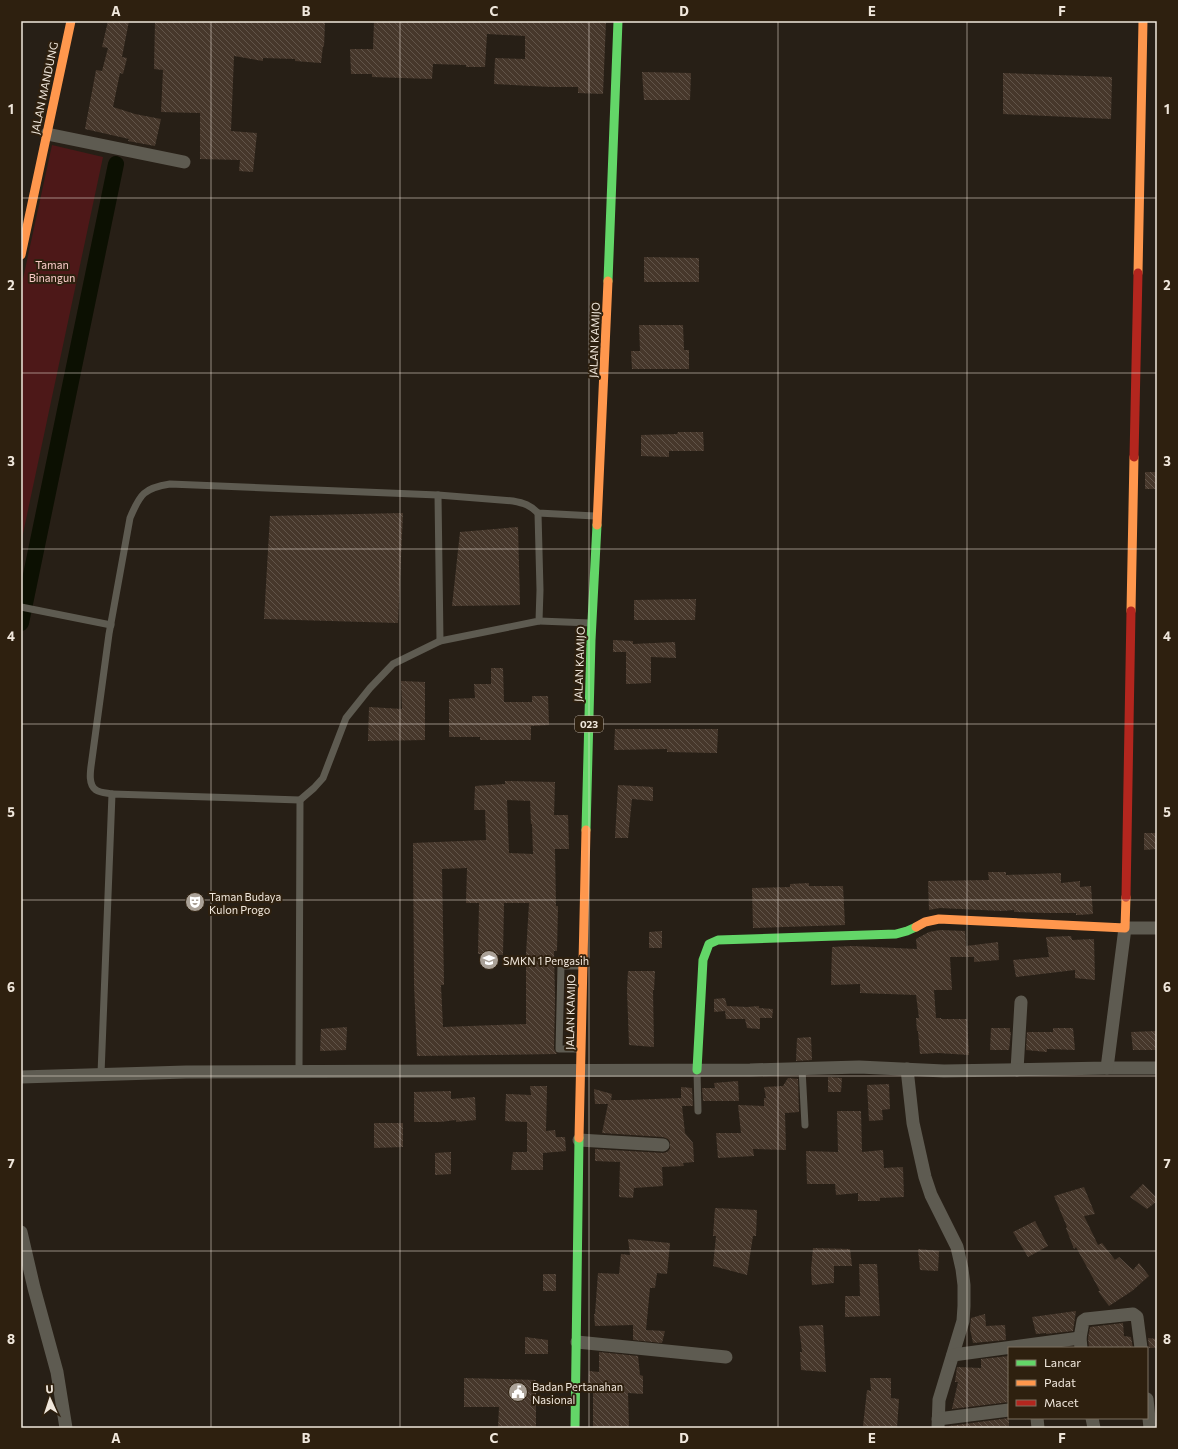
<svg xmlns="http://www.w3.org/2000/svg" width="1178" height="1449" viewBox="0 0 1178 1449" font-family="Commissioner,sans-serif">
	<defs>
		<pattern id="building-back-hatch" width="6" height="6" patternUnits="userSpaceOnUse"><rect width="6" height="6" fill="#46372b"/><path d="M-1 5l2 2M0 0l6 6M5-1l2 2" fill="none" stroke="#615449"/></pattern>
	</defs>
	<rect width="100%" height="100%" fill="#271f16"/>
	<!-- green -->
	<polygon fill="#4d1818" points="52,145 103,157 21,543 21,288"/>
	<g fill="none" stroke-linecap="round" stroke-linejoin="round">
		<!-- canal -->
		<polyline stroke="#0c1002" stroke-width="16" points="21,623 116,164"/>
	</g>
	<!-- building -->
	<g fill="url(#building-back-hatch)" fill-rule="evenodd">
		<polygon points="108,21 129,21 122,57 127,58 123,74 120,73 113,107 135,114 161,119 155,146 128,141 129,139 85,129 96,70 102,71 108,48 102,47"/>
		<polygon points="155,21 325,21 324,47 323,46 321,63 295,61 295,59 263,58 263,61 234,56 231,131 257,133 253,172 239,171 240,160 200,159 200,113 161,112 163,70 154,69"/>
		<polygon points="374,21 606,21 603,94 578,93 578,87 551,87 494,84 495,58 525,59 525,36 487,34 485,67 466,67 466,65 433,64 432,79 372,77 372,74 351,74 350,49 373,49"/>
		<polygon points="642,72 691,73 690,100 644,100"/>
		<polygon points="1003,73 1112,77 1111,119 1003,114"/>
		<polygon points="644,257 699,258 699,282 644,282"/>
		<polygon points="639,325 683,325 684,350 689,350 689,369 632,369 631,351 640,351"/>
		<polygon points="678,432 703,432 704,451 669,451 669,457 641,456 641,435 677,434"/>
		<rect x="1145" y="472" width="12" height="17"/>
		<polygon points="403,513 398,623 264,619 270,516"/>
		<polygon points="518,527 520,605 452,606 460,532"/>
		<polygon points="696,599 695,620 634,620 634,600"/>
		<polygon points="613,640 633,641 633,644 675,642 676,658 651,657 651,683 626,684 626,652 613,652"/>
		<polygon points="491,668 503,668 504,702 532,702 532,696 548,696 549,725 531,726 531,740 480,740 480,737 449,737 449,699 475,698 474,684 491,684"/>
		<polygon points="401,681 425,682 425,740 368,741 369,707 402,709"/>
		<polygon points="615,729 718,729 717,753 667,752 667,749 614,750"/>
		<path d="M505,781L555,782L554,815H568L569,849H555L556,906H558L557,951H554L555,999L554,1049L557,1054L417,1056L414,984L413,843L486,840L485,810H474L475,786L505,784ZM507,800L530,801L531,824H532L533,854L509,853ZM467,868L466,903H479L478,954L503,955L504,903H529L526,954V1024L443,1027L441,985H444L442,869Z"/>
		<polygon points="618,785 653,787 653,801 632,799 628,838 615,838"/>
		<polygon points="1144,833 1157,833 1157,849 1144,850"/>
		<polygon points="988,872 1006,872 1006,875 1061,873 1061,883 1080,881 1080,887 1091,886 1093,914 1078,915 1076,915 1076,913 1047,913 1014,912 1014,910 1002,911 940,908 929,910 928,881 989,880"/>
		<polygon points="809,883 809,886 843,886 845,925 753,928 752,888 790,887 790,884"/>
		<polygon points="940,930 965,931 966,946 998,942 999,960 974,962 974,957 950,957 952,990 934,990 936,1018 941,1018 941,1019 967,1019 969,1055 938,1053 920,1054 918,1031 917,1031 916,1018 919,1018 916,995 860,993 860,984 831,985 832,947 852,946 917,949 916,939 929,932"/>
		<polygon points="662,931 662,948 649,948 649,932"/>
		<polygon points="1071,936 1072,940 1094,939 1095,980 1075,978 1075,970 1016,977 1013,960 1049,957 1046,937"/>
		<polygon points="628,971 655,971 654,990 653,990 654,1047 629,1045 627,990"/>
		<polygon points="725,998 727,1006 747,1007 759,1006 759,1008 773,1009 772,1018 760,1018 760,1029 747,1028 745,1019 726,1019 725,1011 714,1012 714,999"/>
		<polygon points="347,1027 346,1050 320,1051 321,1029"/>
		<polygon points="991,1028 1010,1028 1010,1032 1011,1032 1009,1050 990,1050"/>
		<polygon points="1053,1028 1073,1028 1075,1050 1047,1049 1047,1052 1026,1050 1027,1032 1053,1032"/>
		<polygon points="1157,1031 1157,1050 1133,1050 1131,1032"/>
		<polygon points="811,1037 812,1060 796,1061 797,1038"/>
		<polygon points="828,1077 842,1078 841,1092 828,1092"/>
		<polygon points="788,1078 798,1079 799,1112 785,1113 786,1150 753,1149 754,1156 718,1158 716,1133 741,1133 738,1105 764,1106 764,1098 766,1098 764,1087 783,1086"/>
		<polygon points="738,1081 739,1101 703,1101 702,1088 715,1088 714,1083"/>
		<polygon points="889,1084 890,1109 882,1110 883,1120 869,1121 867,1085"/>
		<polygon points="530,1086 547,1086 546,1131 555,1130 556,1137 565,1137 566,1151 543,1153 543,1170 511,1170 513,1152 527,1152 527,1122 505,1121 506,1094 531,1095"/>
		<polygon points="681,1087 692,1088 693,1106 682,1106 685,1133 693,1143 694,1162 683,1163 684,1166 662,1167 663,1186 634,1188 633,1198 619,1197 620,1162 595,1161 595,1149 663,1153 667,1152 670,1149 670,1142 668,1139 663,1137 602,1133 608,1104 595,1104 594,1089 612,1094 611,1100 629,1100 681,1098"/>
		<polygon points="451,1091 451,1099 475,1097 476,1120 456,1122 456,1120 440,1122 414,1122 414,1092"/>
		<polygon points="837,1111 861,1111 862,1152 883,1150 884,1168 903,1167 904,1197 880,1198 880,1201 858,1201 858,1193 836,1195 835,1184 807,1184 806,1151 838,1152"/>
		<polygon points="374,1123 403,1123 403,1147 374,1148"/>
		<polygon points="451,1152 451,1174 435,1175 435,1153"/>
		<polygon points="1143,1184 1157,1198 1157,1201 1147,1209 1130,1197"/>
		<polygon points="1084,1187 1095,1214 1084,1216 1098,1245 1102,1243 1115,1260 1119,1257 1133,1270 1139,1263 1149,1276 1132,1291 1109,1306 1098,1291 1100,1291 1076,1247 1074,1249 1066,1228 1067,1227 1054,1196"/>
		<polygon points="715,1208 757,1210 756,1236 753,1236 747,1275 713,1266 716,1236 713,1236"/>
		<polygon points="1035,1221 1048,1246 1028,1257 1013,1232"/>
		<polygon points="628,1239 670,1243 667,1274 657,1273 655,1288 650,1288 646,1330 665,1331 662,1343 633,1340 633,1325 595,1326 594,1314 595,1314 598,1273 619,1274 621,1254 630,1255"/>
		<polygon points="813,1248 850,1249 852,1266 834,1266 834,1283 812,1285 811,1270"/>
		<polygon points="918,1249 939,1251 938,1271 920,1270"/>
		<polygon points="859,1264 877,1264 880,1316 845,1317 845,1296 860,1296"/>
		<rect x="543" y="1274" width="13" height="17"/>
		<polygon points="1076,1311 1073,1331 1046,1334 1046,1333 1036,1334 1032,1317"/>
		<polygon points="985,1314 986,1326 1005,1325 1006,1340 973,1343 970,1329 971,1318"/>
		<polygon points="1123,1323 1124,1336 1131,1337 1133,1348 1089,1348 1088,1338 1090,1327"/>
		<polygon points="823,1325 826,1372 801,1370 800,1352 802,1352 799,1326"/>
		<polygon points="525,1337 548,1340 548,1354 525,1354"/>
		<polygon points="1148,1338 1157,1339 1157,1348 1149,1348"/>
		<polygon points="599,1352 638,1356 640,1375 643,1376 643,1394 628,1393 629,1428 593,1428 593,1392 588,1390 589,1371 599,1372"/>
		<polygon points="1009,1356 1009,1402 952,1409 958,1382 955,1382 957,1367 981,1368 981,1359"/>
		<polygon points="464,1378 536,1380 536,1428 498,1427 499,1407 464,1407"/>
		<polygon points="870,1378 891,1378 891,1398 899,1399 897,1428 863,1426 867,1390 871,1391"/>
		<polygon points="1009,1418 1009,1428 949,1428 949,1426"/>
	</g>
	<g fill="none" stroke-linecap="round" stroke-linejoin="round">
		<!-- lane -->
		<g stroke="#5e5b51" stroke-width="7">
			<polyline points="438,495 440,641"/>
			<polyline points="21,607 111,625"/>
			<polyline points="539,621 591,623"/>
			<path d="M112,794C107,793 100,793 96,790C87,784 91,768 92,759L109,634L130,518C140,494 144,488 170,484L438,495L513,501C524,503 530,505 538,513L595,516"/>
			<polyline points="579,1049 559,1049 561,966 581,966"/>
			<polyline points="802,1069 805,1125"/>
			<polyline points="299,1071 300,800"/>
			<polyline points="697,1071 698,1111"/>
			<polyline points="101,1074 112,794 300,800 314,788 323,778 346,718 370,688 393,664 440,641 539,621 540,590 538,513"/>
		</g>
		<!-- street -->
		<g stroke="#5e5b51" stroke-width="13">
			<polyline points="47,134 184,162"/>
			<polyline points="1107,1068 1157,1068"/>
			<polyline points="907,1069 913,1123 925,1177 931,1195 957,1247 962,1269 964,1285 964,1306 963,1321 939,1400 938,1428"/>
			<polyline points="1017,1070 1021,1002"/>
			<polyline points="21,1077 186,1072 750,1070 859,1067 944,1071 1107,1068 1125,928 1157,928"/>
			<polyline points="579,1140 663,1145"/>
			<polyline points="21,1232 34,1288 57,1372 66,1428"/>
			<polyline points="577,1342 726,1357"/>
			<polyline points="1081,1348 1080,1338 1083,1321 1086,1319 1133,1314 1137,1317 1141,1348"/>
			<polyline points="953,1355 1080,1338"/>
			<polyline points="1147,1399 1150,1428"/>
			<polyline points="1037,1418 1038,1428"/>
			<polyline points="1092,1418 1094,1428"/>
			<polyline points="938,1419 1009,1410"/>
		</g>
		<!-- fast -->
		<g stroke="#63d668" stroke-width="9">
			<polyline points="608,281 618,21"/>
			<polyline points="586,830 591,640 597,525"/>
			<polyline points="697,1070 703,960 709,944 718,940 896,934 907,931 916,927"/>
			<polyline points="575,1428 579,1138"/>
		</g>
		<!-- slow -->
		<g stroke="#ff974d" stroke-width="9">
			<polyline points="21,255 71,21"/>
			<polyline points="1138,273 1143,21"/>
			<polyline points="597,525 608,281"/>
			<polyline points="1131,611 1134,457"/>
			<polyline points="916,927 925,922 939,919 1125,928 1126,897"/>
			<polyline points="579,1138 586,830"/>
		</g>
		<!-- jam -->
		<g stroke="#b3261e" stroke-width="9">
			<polyline points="1134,457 1138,273"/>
			<polyline points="1126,897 1131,611"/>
		</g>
	</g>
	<!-- grid -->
	<path fill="none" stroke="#f0e7dc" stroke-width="1" stroke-opacity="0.55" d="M211,21V1428M400,21V1428M589,21V1428M778,21V1428M967,21V1428M21,198H1157M21,373H1157M21,549H1157M21,724H1157M21,900H1157M21,1076H1157M21,1251H1157"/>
	<!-- icons -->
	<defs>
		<g id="theatre-disc" transform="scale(1)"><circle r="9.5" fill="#aaa197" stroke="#2e200f"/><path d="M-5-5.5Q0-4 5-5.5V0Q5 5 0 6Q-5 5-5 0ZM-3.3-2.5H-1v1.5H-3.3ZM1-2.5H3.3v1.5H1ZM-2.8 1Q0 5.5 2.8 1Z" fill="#fff"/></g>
		<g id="school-disc" transform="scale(1)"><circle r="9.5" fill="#aaa197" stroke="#2e200f"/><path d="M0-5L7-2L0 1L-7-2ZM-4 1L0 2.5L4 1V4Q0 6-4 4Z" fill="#fff"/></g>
		<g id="civic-disc" transform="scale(1)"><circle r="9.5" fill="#aaa197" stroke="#2e200f"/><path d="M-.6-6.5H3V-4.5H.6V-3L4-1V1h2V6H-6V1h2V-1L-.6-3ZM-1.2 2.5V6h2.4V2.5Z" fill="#fff"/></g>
	</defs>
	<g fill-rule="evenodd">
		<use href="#theatre-disc" x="195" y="902"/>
		<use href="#school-disc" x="489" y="960"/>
		<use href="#civic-disc" x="518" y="1392"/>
	</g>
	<g text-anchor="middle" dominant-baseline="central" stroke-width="4" stroke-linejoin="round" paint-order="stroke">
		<!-- shield labels -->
		<rect fill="#2e200f" stroke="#b6ab9e" stroke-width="1" x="575" y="716" width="28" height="16" rx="3"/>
		<g font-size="10" font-weight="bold" fill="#f0e7dc">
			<text x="589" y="724">023</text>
		</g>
		<!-- street labels -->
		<g font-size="11" fill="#f0e7dc" stroke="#2e200f">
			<text transform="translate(44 88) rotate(-78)">JALAN MANDUNG</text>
			<text transform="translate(594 340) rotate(-88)">JALAN KAMIJO</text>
			<text transform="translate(579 664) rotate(-88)">JALAN KAMIJO</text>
			<text transform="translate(570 1012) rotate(-89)">JALAN KAMIJO</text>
		</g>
		<!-- park labels -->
		<g font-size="11" fill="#f9ccc8" stroke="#2e200f">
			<text x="52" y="264">Taman<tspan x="52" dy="13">Binangun</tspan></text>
		</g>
		<!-- poi labels -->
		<g font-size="11" fill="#f0e7dc" stroke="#2e200f" text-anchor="start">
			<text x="209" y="896">Taman Budaya<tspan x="209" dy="13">Kulon Progo</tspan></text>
			<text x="503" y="960">SMKN 1 Pengasih</text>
			<text x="532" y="1386">Badan Pertanahan<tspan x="532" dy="13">Nasional</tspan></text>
		</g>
	</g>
	<!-- border -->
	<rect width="1178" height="1449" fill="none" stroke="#2e200f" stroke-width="44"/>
	<!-- legend -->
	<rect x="1008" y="1347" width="140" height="72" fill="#2e200f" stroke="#7c7061"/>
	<rect x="1016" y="1360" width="20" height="6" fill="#63d668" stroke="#7c7061"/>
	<text x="1044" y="1367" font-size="12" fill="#f0e7dc">Lancar</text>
	<rect x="1016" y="1380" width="20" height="6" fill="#ff974d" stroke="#7c7061"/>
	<text x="1044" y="1387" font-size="12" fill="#f0e7dc">Padat</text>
	<rect x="1016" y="1400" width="20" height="6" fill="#b3261e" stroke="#7c7061"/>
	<text x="1044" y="1407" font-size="12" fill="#f0e7dc">Macet</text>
	<!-- north arrow -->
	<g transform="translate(50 1399) rotate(357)" stroke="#2e200f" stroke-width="3" paint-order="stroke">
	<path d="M0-3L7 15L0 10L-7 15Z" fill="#f0e7dc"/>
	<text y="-6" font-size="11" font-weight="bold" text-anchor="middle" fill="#f0e7dc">U</text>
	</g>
	<rect x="22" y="22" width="1134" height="1405" fill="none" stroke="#f0e7dc" stroke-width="1.5"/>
	<g font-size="13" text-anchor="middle" font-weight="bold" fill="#f0e7dc">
		<text x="116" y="16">A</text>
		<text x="306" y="16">B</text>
		<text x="494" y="16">C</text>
		<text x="684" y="16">D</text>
		<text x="872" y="16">E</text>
		<text x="1062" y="16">F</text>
		<text x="11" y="114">1</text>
		<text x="1167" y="114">1</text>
		<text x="11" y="290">2</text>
		<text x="1167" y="290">2</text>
		<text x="11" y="466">3</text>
		<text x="1167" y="466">3</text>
		<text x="11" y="641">4</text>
		<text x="1167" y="641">4</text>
		<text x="11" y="817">5</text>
		<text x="1167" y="817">5</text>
		<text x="11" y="992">6</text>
		<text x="1167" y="992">6</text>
		<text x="11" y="1168">7</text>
		<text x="1167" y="1168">7</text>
		<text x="11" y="1344">8</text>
		<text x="1167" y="1344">8</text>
		<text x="116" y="1443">A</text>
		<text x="306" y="1443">B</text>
		<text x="494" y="1443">C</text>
		<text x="684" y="1443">D</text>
		<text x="872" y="1443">E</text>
		<text x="1062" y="1443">F</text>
	</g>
</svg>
